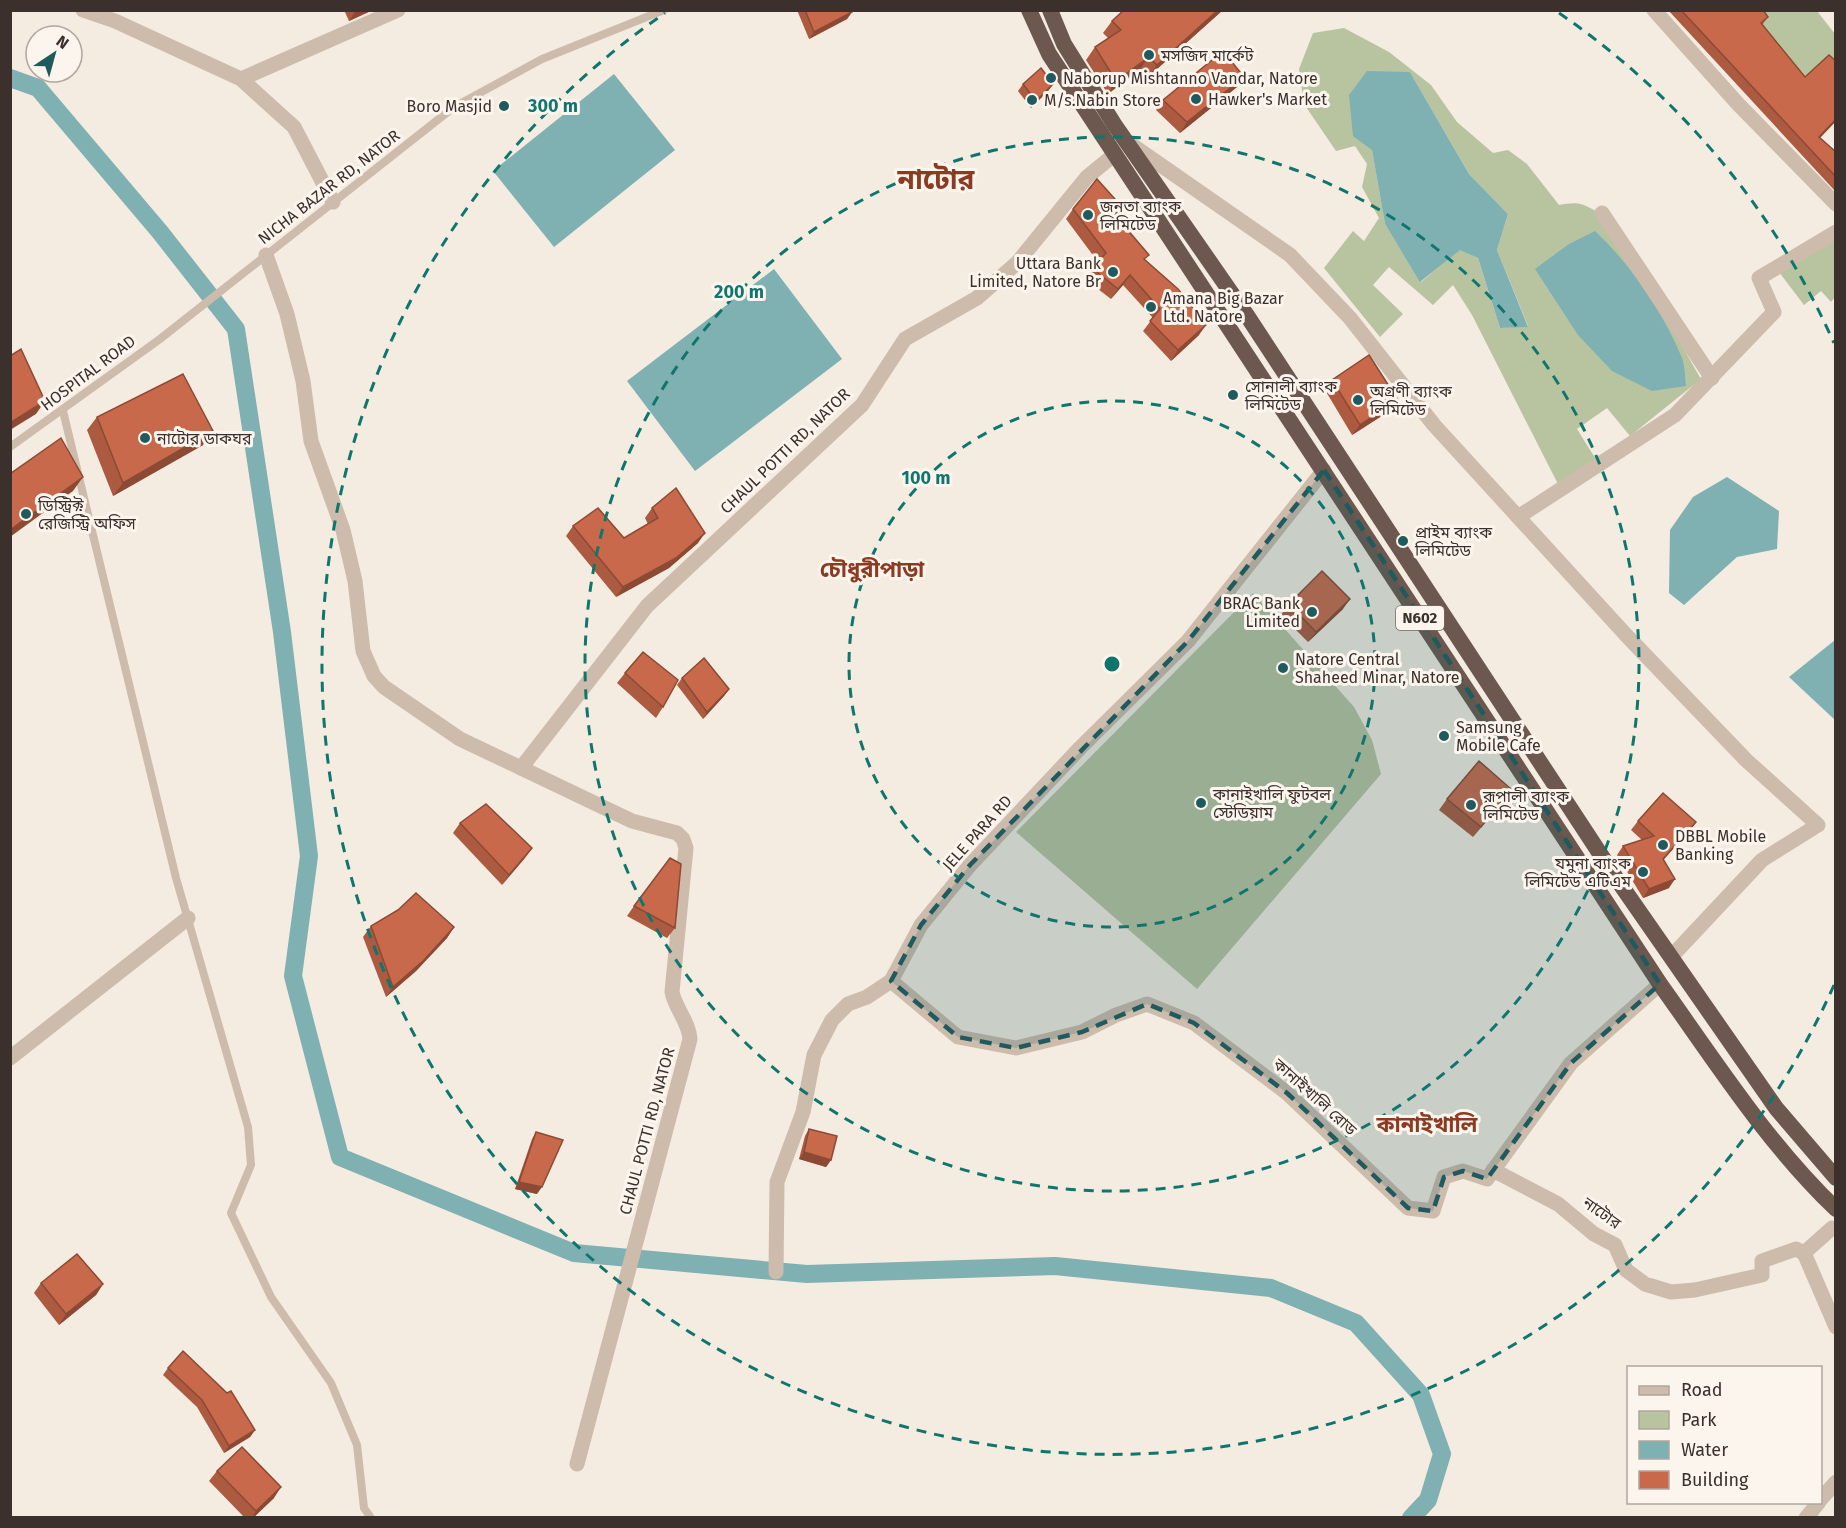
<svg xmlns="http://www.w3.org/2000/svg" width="1846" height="1528" viewBox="0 0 1846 1528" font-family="'Fira Sans','Noto Sans Bengali',sans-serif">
	<rect width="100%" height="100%" fill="#f4ebe1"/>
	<!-- green -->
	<g fill="#b8c4a0" fill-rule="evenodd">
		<polygon points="1752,11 1817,11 1835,34 1835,70 1807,87"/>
		<path d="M1344,28L1389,52L1431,85L1457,122L1493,153L1508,150L1527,164L1559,205C1573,202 1581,202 1594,210C1620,226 1681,345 1701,379L1630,436L1607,408L1577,429L1597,461L1559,486L1472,315L1453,285L1433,305L1389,267L1373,285L1403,314L1380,337L1324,268L1353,231L1364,241L1379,218L1362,187L1367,164L1355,146L1336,151L1304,104L1299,69L1313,33ZM1410,72L1469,174L1508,214L1497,250L1528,326L1500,328L1478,258L1460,249L1421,282L1385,224L1372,149Z"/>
		<polygon points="1835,232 1835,297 1831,302 1821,291 1804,305 1776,268"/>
		<polygon points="1253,593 1354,707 1372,740 1381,774 1197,989 1016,832"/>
	</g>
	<!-- water -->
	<g fill="#7fb0b2">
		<polygon points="1367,71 1410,72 1469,174 1508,214 1497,250 1528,327 1500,328 1478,258 1460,250 1420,282 1385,224 1372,150 1353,136 1349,95"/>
		<polygon points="614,74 675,150 554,247 493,171"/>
		<path d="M1595,231C1631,265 1663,312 1682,358C1685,366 1685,377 1686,386L1652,391L1612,371L1578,335L1535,269L1569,244Z"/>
		<polygon points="774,269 842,359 695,471 627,381"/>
		<polygon points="1727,477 1779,511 1777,549 1737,557 1684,605 1669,593 1670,530 1693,497"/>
		<polygon points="1835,640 1835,720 1789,677"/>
	</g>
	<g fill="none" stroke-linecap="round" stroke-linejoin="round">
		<!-- canal -->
		<polyline stroke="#7fb0b2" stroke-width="18" points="10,78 38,88 160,232 236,329 282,632 309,856 293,976 340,1157 574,1253 807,1274 1055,1266 1271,1288 1356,1323 1421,1395 1442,1454 1428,1500 1411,1518"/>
		<!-- service -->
		<g stroke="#cdbbac" stroke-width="8">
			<polyline points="63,411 176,878 248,1127 251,1165 231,1213 271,1297 331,1383 357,1445 364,1508 371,1518"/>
			<polyline points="10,447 160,339 454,107 542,59 664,10"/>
		</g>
		<!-- minor -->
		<g stroke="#cdbbac" stroke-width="15">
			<polyline points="83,10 115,21 241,79 294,127 333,202"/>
			<polyline points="1654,10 1738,104 1836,204"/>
			<polyline points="241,79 398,10"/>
			<polyline points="1129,143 1290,255 1350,318 1434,425 1626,635 1746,760 1818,825 1762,860 1671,957"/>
			<polyline points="1602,213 1712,378"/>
			<polyline points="266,255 287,314 303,381 311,441 343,530 355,581 363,651 374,676 384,687 460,739 521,768"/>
			<polyline points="1518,517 1675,415 1774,312 1759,278 1836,232"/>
			<polyline points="891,981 958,1037 1016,1048 1082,1032 1116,1015 1147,1004 1194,1023 1287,1093 1408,1208 1433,1211 1444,1177 1463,1171 1487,1179 1571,1063 1660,984"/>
			<polyline points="10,1058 188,918"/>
			<polyline points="1493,1170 1558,1204 1594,1234 1615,1245 1626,1270 1645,1284 1671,1292 1695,1290 1762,1275 1762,1261 1796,1249 1804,1253"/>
			<polyline points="1832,1228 1804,1253 1836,1327"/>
			<polyline points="776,1272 777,1182 803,1112 814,1055 832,1020 848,1004 867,997 891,981 921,925 970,865 1080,748 1188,641 1324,470"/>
			<path d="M577,1464L690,1039C689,1022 675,1008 672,992L686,848L683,839L677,833L632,821L521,768L647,606L862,405L905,339L977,298L1017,263L1087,177L1115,154"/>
			<polyline points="1820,1500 1836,1482"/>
			<polyline points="1806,1518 1819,1502"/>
		</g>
		<!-- trunk -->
		<g stroke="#6c584f" stroke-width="16">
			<path d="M1029,10L1049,54L1660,984C1715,1061 1767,1143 1836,1209"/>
			<polyline points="1050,10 1064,44 1114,124 1246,314 1616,878 1776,1108 1836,1178"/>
		</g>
	</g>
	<!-- wall -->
	<g fill="#ac5a40">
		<polygon points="344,10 373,10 349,21"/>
		<polygon points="797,10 851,10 852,12 847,19 809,39"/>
		<polygon points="1223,10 1148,77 1140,69 1108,94 1086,60 1095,47 1108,38 1103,33 1112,21"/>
		<polygon points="1668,10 1763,10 1768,17 1762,25 1805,77 1836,61 1836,121 1820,138 1836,152 1836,192"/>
		<polygon points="1244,77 1237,87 1180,133 1156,110 1163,100"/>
		<polygon points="1023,84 1053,84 1048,91 1031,108 1018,91"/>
		<polygon points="1122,207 1116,216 1145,260 1199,335 1171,361 1143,331 1153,318 1123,285 1111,299 1085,279 1098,262 1066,219 1073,209"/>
		<polygon points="1332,380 1398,400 1391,410 1352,435 1325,390"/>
		<polygon points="97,417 203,445 113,496 87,430"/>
		<polygon points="652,508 698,543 669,568 616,597 566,536 573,526 624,538 648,524 645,518"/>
		<polygon points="1289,604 1343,609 1308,642 1281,615"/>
		<polygon points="625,673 663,707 656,718 617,683"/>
		<polygon points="682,678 729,689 724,696 703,719 677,685"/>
		<polygon points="1447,799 1504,800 1473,837 1439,810"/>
		<polygon points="1638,821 1696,822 1690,830 1663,860 1669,888 1643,898 1617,855 1623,846 1642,840 1631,830"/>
		<polygon points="460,823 532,848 502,885 453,833"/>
		<polygon points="634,906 675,928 667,938 627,916"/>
		<polygon points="371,926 454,927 447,938 416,971 386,997 363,937"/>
		<polygon points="809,1129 831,1160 826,1167 799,1159 805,1136"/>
		<polygon points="536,1132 537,1194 515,1189 532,1139"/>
		<polygon points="41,1283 103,1284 96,1295 59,1325 34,1293"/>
		<polygon points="168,1368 255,1430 250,1437 224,1453 197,1407 163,1375"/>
		<polygon points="217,1471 274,1498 253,1518 245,1518 209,1481"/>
	</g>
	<!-- shaded-wall -->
	<g fill="#8c4a34">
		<polygon points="356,10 373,10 349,21"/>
		<polygon points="1218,10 1223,10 1148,77 1157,65"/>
		<polygon points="852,12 847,19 809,39 814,32"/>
		<polygon points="1149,57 1140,69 1108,94 1116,81"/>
		<polygon points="1244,77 1237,87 1180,133 1187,122"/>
		<polygon points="1053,84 1048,91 1031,108 1036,101"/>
		<polygon points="1836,119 1836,121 1813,145 1819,137"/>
		<polygon points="1130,275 1123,285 1111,299 1118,289"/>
		<polygon points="1206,325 1199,335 1171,361 1178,350"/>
		<polygon points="1398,400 1391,410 1352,435 1360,425"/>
		<polygon points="45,401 36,414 10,430 10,423"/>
		<polygon points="213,431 203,445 113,496 123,483"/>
		<polygon points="83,477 73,491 10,537 10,530"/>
		<polygon points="705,533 698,543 669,568 616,597 623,587"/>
		<polygon points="1350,599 1343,609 1308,642 1316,632"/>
		<polygon points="729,689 724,696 703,719 707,712"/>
		<polygon points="1511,789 1504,800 1473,837 1481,827"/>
		<polygon points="1696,822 1690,830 1656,868 1663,859"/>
		<polygon points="532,848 525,858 502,885 509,875"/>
		<polygon points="1675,879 1669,888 1643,898 1649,889"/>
		<polygon points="454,927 447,938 416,971 386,997 393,987"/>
		<polygon points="804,1152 831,1160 826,1167 799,1159"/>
		<polygon points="519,1182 542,1187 537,1194 515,1189"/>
		<polygon points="103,1284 96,1295 59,1325 66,1314"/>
		<polygon points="255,1430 250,1437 224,1453 229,1446"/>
		<polygon points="281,1487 274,1498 253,1518 252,1518 256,1511"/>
	</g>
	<!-- building -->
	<g fill="#c8694b" stroke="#8c4a34" stroke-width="1.5">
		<polygon points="805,10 851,10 852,12 814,32"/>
		<polygon points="1124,10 1218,10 1157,65 1149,57 1116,81 1095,47 1121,30 1112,21"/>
		<polygon points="1681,10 1763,10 1768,17 1761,23 1805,77 1829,55 1836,61 1836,119 1819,137 1836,152 1836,177"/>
		<polygon points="1223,51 1244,77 1187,122 1163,100"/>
		<polygon points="1041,68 1053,84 1036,101 1023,84"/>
		<polygon points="1097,179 1122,207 1114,214 1149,255 1144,259 1178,289 1206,325 1178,350 1150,321 1160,309 1130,275 1118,289 1092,268 1106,253 1073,209"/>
		<polygon points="21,349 45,401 10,423 10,356"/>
		<polygon points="1369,355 1398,400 1360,425 1332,380"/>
		<polygon points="183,374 213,431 123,483 97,417"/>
		<polygon points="61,438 83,477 10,530 10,474"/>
		<polygon points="676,488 705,533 676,558 623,587 573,526 598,508 624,538 658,518 652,508"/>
		<polygon points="1322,571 1350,599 1316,632 1289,604"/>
		<polygon points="643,652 678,680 663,707 625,673"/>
		<polygon points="704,658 729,689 707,712 682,678"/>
		<polygon points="1479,761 1511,789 1481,827 1447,799"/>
		<polygon points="1663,793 1696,822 1663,859 1675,879 1649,889 1623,846 1654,836 1638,821"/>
		<polygon points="486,804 532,848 509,875 460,823"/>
		<polygon points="670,858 681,864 675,928 634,906"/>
		<polygon points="416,893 454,927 424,960 393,987 371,926 398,910"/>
		<polygon points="809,1129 837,1136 831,1160 804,1152"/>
		<polygon points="536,1132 563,1140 542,1187 519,1182"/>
		<polygon points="77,1254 103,1284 66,1314 41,1283"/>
		<polygon points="183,1351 227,1393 231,1391 255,1430 229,1446 202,1400 168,1368"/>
		<polygon points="242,1447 281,1487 256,1511 217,1471"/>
	</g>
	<!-- marked area -->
	<path fill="#1f5a5e" fill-opacity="0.2" stroke="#1f5a5e" stroke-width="4.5" stroke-dasharray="12 8" stroke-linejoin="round" d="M1324,470L1660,984L1571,1063L1487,1179L1463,1171L1444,1177L1433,1211L1408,1208L1287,1093L1194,1023L1147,1004L1082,1032L1016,1048L958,1037L891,981L921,925L970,865L1188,641Z"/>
	<!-- distance rings -->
	<g fill="none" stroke="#0f766e" stroke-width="3" stroke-dasharray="10 8">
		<circle cx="1112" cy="664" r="263"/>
		<circle cx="1112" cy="664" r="527"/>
		<path d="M1834 985A790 790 0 1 1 665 13M1559 13A790 790 0 0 1 1834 343"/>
	</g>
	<!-- markers -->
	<g fill="#1f5a5e" stroke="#fbf5ee" stroke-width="2">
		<circle cx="1149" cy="55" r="6"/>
		<circle cx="1051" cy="78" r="6"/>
		<circle cx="1196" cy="99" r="6"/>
		<circle cx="1032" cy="100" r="6"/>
		<circle cx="504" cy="106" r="6"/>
		<circle cx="1088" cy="215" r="6"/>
		<circle cx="1113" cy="272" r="6"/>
		<circle cx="1151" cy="307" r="6"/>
		<circle cx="1233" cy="395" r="6"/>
		<circle cx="1358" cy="400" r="6"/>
		<circle cx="145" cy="438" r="6"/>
		<circle cx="26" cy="514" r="6"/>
		<circle cx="1403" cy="541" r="6"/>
		<circle cx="1312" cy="612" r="6"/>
		<circle cx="1283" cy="668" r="6"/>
		<circle cx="1444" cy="736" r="6"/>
		<circle cx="1201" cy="803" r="6"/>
		<circle cx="1471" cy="805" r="6"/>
		<circle cx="1663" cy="845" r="6"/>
		<circle cx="1643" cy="872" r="6"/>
	</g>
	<g text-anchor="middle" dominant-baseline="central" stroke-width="6" stroke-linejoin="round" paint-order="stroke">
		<!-- shield labels -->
		<rect fill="#fbf5ee" stroke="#756b66" stroke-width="1.5" x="1396" y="606" width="48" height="24" rx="4.5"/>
		<g font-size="15" font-weight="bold" fill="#3b302b">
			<text x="1420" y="618">N602</text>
		</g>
		<!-- poi labels -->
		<g font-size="16" fill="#3b302b" stroke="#fbf5ee" text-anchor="start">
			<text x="1161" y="55">মসজিদ মার্কেট</text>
			<text x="1063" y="78">Naborup Mishtanno Vandar, Natore</text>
			<text x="1208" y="99">Hawker's Market</text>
			<text x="1044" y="100">M/s.Nabin Store</text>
			<text x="492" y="106" text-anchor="end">Boro Masjid</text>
			<text x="1100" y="206">জনতা ব্যাংক<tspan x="1100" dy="18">লিমিটেড</tspan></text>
			<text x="1101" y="263" text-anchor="end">Uttara Bank<tspan x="1101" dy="18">Limited, Natore Br</tspan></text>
			<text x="1163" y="298">Amana Big Bazar<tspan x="1163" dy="18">Ltd. Natore</tspan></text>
			<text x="1245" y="386">সোনালী ব্যাংক<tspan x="1245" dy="18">লিমিটেড</tspan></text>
			<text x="1370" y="391">অগ্রণী ব্যাংক<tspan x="1370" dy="18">লিমিটেড</tspan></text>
			<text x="157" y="438">নাটোর ডাকঘর</text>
			<text x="38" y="505">ডিস্ট্রিক্ট<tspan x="38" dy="18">রেজিস্ট্রি অফিস</tspan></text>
			<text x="1415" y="532">প্রাইম ব্যাংক<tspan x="1415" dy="18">লিমিটেড</tspan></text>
			<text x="1300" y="603" text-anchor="end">BRAC Bank<tspan x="1300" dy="18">Limited</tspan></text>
			<text x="1295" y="659">Natore Central<tspan x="1295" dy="18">Shaheed Minar, Natore</tspan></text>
			<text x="1456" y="727">Samsung<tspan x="1456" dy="18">Mobile Cafe</tspan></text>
			<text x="1213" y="794">কানাইখালি ফুটবল<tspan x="1213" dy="18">স্টেডিয়াম</tspan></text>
			<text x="1483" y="796">রূপালী ব্যাংক<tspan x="1483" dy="18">লিমিটেড</tspan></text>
			<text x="1675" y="836">DBBL Mobile<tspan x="1675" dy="18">Banking</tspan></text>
			<text x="1631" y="863" text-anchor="end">যমুনা ব্যাংক<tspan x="1631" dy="18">লিমিটেড এটিএম</tspan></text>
		</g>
		<!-- street labels -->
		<g font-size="16" fill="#3b302b" stroke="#fbf5ee">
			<text transform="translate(329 187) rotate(-38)">NICHA BAZAR RD, NATOR</text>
			<text transform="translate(88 373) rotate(-37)">HOSPITAL ROAD</text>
			<text transform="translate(785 451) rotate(-44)">CHAUL POTTI RD, NATOR</text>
			<text transform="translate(977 833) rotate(-48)">JELE PARA RD</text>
			<text transform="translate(1315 1097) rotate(42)">কানাইখালি রোড</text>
			<text transform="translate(647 1131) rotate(-75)">CHAUL POTTI RD, NATOR</text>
			<text transform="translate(1602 1213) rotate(35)">নাটোর</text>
		</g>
		<!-- district labels -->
		<g font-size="22" font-weight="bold" fill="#8c3b22" stroke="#fbf5ee">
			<text x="872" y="569">চৌধুরীপাড়া</text>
			<text x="1427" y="1124">কানাইখালি</text>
		</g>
		<!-- town labels -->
		<g font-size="28" font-weight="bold" fill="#8c3b22" stroke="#fbf5ee">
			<text x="936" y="179">নাটোর</text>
		</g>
	</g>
	<circle cx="1112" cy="664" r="9" fill="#0f766e" stroke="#fbf5ee" stroke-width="3"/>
	<g font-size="18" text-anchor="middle" font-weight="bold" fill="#0f766e" stroke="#fbf5ee" stroke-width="6" stroke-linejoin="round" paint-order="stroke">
		<text x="553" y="112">300 m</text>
		<text x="739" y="298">200 m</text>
		<text x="926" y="484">100 m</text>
	</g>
	<!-- border -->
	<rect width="1846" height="1528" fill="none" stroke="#3b302b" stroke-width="24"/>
	<!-- legend -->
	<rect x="1627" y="1366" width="195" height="138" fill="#fbf5ee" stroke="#aea6a0" stroke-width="1.5"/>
	<rect x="1639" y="1386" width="30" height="9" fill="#cdbbac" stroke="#aea6a0" stroke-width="1.5"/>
	<text x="1681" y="1396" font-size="18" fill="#3b302b">Road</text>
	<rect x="1639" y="1411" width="30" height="18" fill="#b8c4a0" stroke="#aea6a0" stroke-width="1.5"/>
	<text x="1681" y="1426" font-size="18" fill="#3b302b">Park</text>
	<rect x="1639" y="1441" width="30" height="18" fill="#7fb0b2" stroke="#aea6a0" stroke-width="1.5"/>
	<text x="1681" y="1456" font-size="18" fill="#3b302b">Water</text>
	<rect x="1639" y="1471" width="30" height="18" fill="#c8694b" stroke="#aea6a0" stroke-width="1.5"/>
	<text x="1681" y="1486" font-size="18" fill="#3b302b">Building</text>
	<!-- north arrow -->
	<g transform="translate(54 54) rotate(36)"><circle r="28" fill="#fbf5ee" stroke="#aea6a0" stroke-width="1.5"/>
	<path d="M0-4.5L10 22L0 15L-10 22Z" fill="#1f5a5e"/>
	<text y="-9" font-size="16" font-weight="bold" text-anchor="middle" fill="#3b302b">N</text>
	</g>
</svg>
